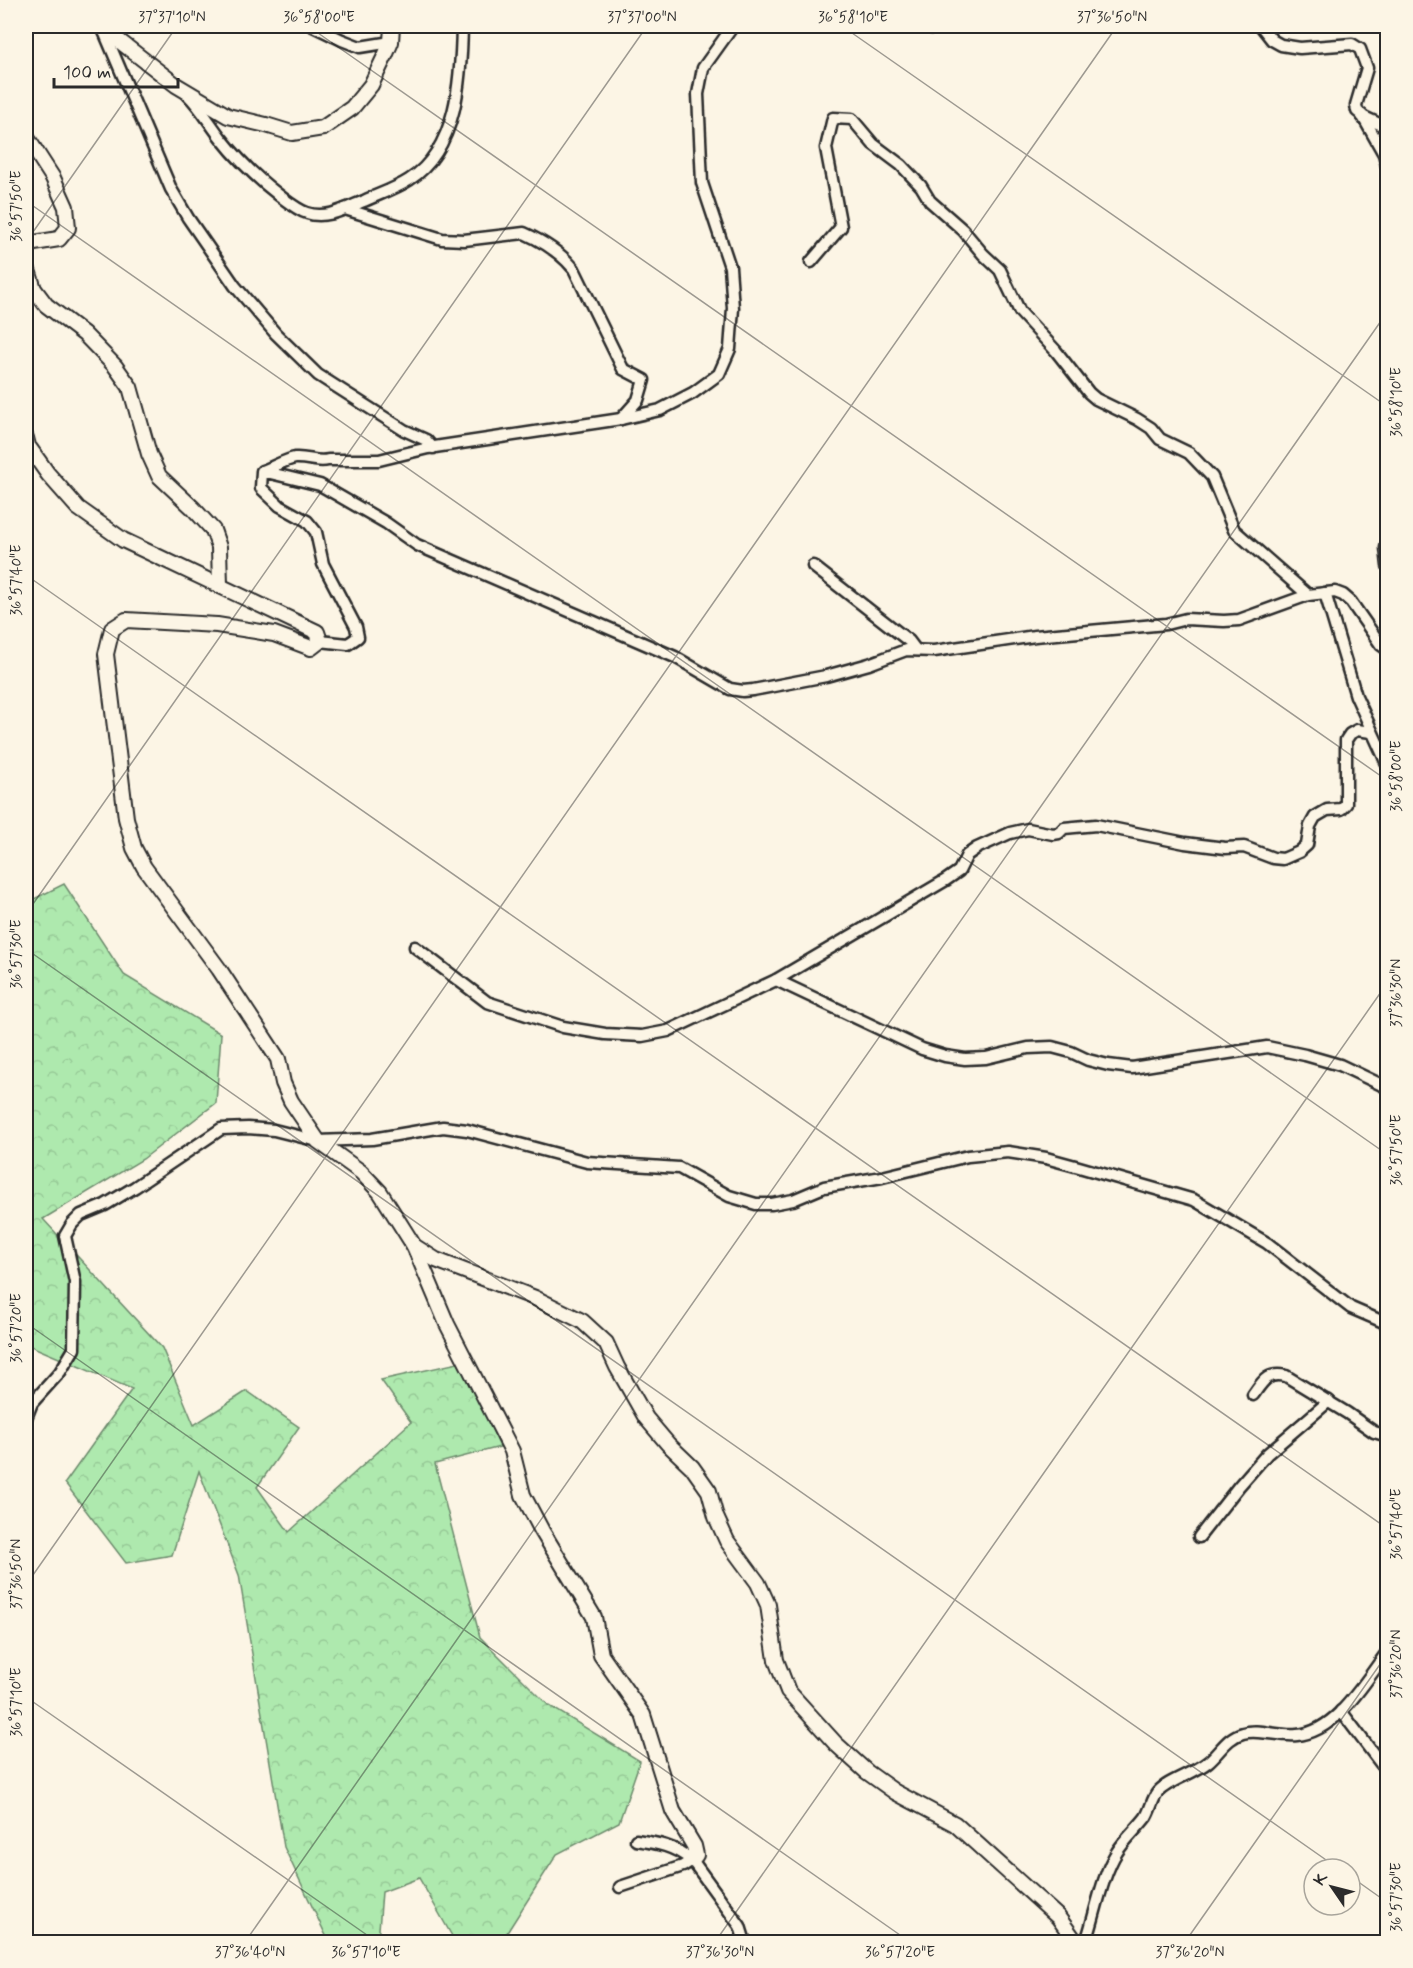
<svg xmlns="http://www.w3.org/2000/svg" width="1413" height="1968" viewBox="0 0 1413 1968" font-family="Mynerve,sans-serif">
	<defs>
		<pattern id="forest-crowns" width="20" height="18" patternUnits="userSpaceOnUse" patternTransform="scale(1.5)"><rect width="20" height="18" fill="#aee9ae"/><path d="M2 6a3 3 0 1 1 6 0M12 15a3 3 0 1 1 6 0" fill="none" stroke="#96c896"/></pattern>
	</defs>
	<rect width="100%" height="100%" fill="#fcf5e5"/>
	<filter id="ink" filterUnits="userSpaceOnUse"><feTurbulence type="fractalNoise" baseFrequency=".0167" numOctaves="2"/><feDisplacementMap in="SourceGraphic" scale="12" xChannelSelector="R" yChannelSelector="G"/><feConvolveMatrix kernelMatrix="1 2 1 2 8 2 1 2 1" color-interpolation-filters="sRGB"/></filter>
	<g filter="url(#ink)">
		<!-- forest -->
		<polygon fill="url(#forest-crowns)" stroke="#6c8a6c" stroke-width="1.5" points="64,884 124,975 221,1034 216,1103 143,1159 43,1219 162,1348 194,1425 247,1391 299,1427 257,1487 289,1532 411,1422 381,1380 462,1362 500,1447 435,1464 480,1637 548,1705 640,1761 619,1822 557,1854 501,1942 450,1942 452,1936 419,1878 382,1892 378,1942 329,1942 284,1847 239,1575 199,1471 172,1555 126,1563 65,1483 132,1389 26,1344 26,903"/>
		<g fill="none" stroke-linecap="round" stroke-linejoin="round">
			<!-- street casing -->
			<g stroke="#2b2b2b" stroke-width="15">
				<g id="street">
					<polyline points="313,26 342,40 360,47 391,42"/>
					<polyline points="924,26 932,28 933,26"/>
					<polyline points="1261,26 1272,40 1281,45 1300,48 1352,44 1360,49 1367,68 1356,105 1357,111 1362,115 1384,154 1388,170"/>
					<polyline points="103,29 171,189 188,218 235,286 276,334 318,375 404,430 426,440 433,448"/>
					<path d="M188,95C201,108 210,124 221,138C239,161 258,179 280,196C288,202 298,210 307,213C326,220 347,208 364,201C379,194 395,189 409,180C458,149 461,77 462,26"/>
					<polyline points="1362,116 1388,128"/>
					<path d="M345,209L442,239L464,240L524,233C542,241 562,254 574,269L623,369L644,380L638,400L621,419"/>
					<polyline points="811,262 841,227 826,148 833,118 852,119 873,144 901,165 921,186 930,201 963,230 983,254 1000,270 1020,312 1056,351 1089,393 1096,399 1137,419 1151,428 1160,439 1189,453 1212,477 1234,530 1308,595"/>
					<path d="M263,471C273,467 285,460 295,458C307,457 317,463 328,460H379L428,448L621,419L660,410L693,393L719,374L730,349L733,308L730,267L702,183L698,94L703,68L733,26"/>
					<polyline points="1388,539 1386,548 1388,566"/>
					<polyline points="813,566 909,641 915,649"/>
					<polyline points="1325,593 1356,696 1388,766"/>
					<polyline points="320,641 348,644 358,637 356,627 323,564 316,532 307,521 280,506 261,488 262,471 320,485 386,523 417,545 675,657 730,689 743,691 753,690 826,676 869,664 906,650 934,651 1035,636 1166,624 1186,619 1224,621 1239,620 1308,595 1335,592 1343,595 1351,602 1381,645 1388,650"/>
					<polyline points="415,947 487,1002 563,1027 605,1034 642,1036 668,1031 776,980 946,880 959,871 967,855 977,848 1010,833 1028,829 1053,834 1059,833 1064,828 1096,825 1185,843 1225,848 1244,847 1273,858 1283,859 1299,852 1307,845 1310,826 1315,817 1327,810 1341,809 1346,804 1346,740 1350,734 1357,730 1371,732"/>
					<polyline points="776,980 922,1049 945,1056 965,1059 986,1058 1028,1048 1052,1047 1071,1052 1088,1060 1108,1065 1132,1068 1267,1047 1305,1055 1340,1065 1388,1088"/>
					<path d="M1253,1395C1263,1381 1267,1372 1286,1376L1347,1413L1374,1432L1388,1436"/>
					<polyline points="26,1418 32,1403 60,1372 74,1349 75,1282 65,1236 72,1224 81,1215 105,1205 135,1187 221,1129 248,1128 274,1130 318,1141 372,1139 443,1127 467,1130 587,1162 679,1168 729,1196 756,1204 772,1204 793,1200 824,1187 882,1177 968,1156 1008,1152 1046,1158 1079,1167 1194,1200 1267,1243 1351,1308 1388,1324"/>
					<polyline points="1199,1537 1239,1486 1267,1454 1329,1401"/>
					<polyline points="1341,1711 1388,1773"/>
					<path d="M636,1840C657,1843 675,1846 691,1860"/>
					<polyline points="620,1887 683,1866 692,1860 740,1926 745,1942"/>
					<path d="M1086,1942C1095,1916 1102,1875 1117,1852C1125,1839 1137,1829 1146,1817C1151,1809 1152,1799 1158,1792C1167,1781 1195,1773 1208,1762C1220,1752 1227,1737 1243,1733C1257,1728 1280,1737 1297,1735C1337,1732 1365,1681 1388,1651"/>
				</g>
			</g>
			<!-- secondary casing -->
			<g stroke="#2b2b2b" stroke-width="18">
				<g id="secondary">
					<polyline points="100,26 176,85 228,116 266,125 292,133 323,128 352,108 371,85 385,56 391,42 392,26"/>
					<polyline points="26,136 53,178 66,207 68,228 59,239 28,244 26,253"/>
					<polyline points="26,264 34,289 46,305 84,334 115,366 130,387 149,454 159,476 193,508 213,530 219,547 220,586"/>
					<polyline points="26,438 28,446 48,474 78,508 123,540 317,632 320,641 311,648 274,634 217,625 126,620 112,629 106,654 126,818 134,848 144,867 219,969 278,1059 283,1083 291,1101 318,1141 361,1172 380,1192 414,1246 436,1260 535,1298 582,1321 606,1343 617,1367 646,1418 668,1444 692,1467 709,1491 716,1517 727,1541 758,1583 768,1605 776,1660 788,1691 836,1744 867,1772 895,1792 955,1824 1058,1917 1076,1942"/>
					<polyline points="414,1246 447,1324 512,1451 523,1495 542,1531 594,1617 601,1655 643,1715 673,1811 694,1846 696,1855 692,1860"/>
				</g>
			</g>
			<!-- street -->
			<use href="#street" stroke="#fcf5e5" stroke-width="10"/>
			<!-- secondary -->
			<use href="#secondary" stroke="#fcf5e5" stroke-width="14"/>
		</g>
	</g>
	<!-- ticks -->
	<path fill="none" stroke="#2b2b2b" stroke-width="1.5" stroke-opacity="0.45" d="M308,26L1388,781M842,26L1388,407M1376,26L1388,33M26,201L1388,1155M26,242L177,26M26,575L1388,1529M26,914L647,26M26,949L1339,1869M26,1323L910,1942M26,1585L1117,26M26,1697L377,1942M1350,1876L1388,1903M245,1942L1388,311M715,1942L1388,982M1185,1942L1388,1653"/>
	<!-- margin -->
	<rect width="1413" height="1968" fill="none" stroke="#fcf5e5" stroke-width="66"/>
	<!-- north arrow -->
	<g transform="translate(1332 1887) rotate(305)"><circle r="28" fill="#fcf5e5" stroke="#a8a49b" stroke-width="1.5"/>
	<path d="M0-4.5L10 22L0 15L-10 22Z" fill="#2b2b2b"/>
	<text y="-9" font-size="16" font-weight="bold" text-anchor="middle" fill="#2b2b2b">K</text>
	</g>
	<!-- scale -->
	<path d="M54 78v9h124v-9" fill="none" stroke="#2b2b2b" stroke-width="3"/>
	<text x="63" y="78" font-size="18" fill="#2b2b2b" stroke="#fcf5e5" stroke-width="4.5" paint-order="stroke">100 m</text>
	<rect x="33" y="33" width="1347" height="1902" fill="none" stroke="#2b2b2b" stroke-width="2"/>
	<g font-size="15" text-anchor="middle" fill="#2b2b2b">
		<text x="172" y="22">37°37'10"N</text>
		<text x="319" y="22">36°58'00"E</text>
		<text x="642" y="22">37°37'00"N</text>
		<text x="853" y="22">36°58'10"E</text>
		<text x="1112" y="22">37°36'50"N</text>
		<text transform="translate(16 206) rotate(-90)" y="5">36°57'50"E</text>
		<text transform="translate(1396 402) rotate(-90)" y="5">36°58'10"E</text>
		<text transform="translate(16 580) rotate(-90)" y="5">36°57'40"E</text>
		<text transform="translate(1396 776) rotate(-90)" y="5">36°58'00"E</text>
		<text transform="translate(16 954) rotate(-90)" y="5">36°57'30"E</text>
		<text transform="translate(1396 993) rotate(-90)" y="5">37°36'30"N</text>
		<text transform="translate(1396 1150) rotate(-90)" y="5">36°57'50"E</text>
		<text transform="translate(16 1328) rotate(-90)" y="5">36°57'20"E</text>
		<text transform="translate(1396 1524) rotate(-90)" y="5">36°57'40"E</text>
		<text transform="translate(16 1574) rotate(-90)" y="5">37°36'50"N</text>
		<text transform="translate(1396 1664) rotate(-90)" y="5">37°36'20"N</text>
		<text transform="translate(16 1702) rotate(-90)" y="5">36°57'10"E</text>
		<text transform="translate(1396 1897) rotate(-90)" y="5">36°57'30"E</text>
		<text x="250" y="1957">37°36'40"N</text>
		<text x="366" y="1957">36°57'10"E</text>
		<text x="720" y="1957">37°36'30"N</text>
		<text x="900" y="1957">36°57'20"E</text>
		<text x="1190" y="1957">37°36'20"N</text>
	</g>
</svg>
